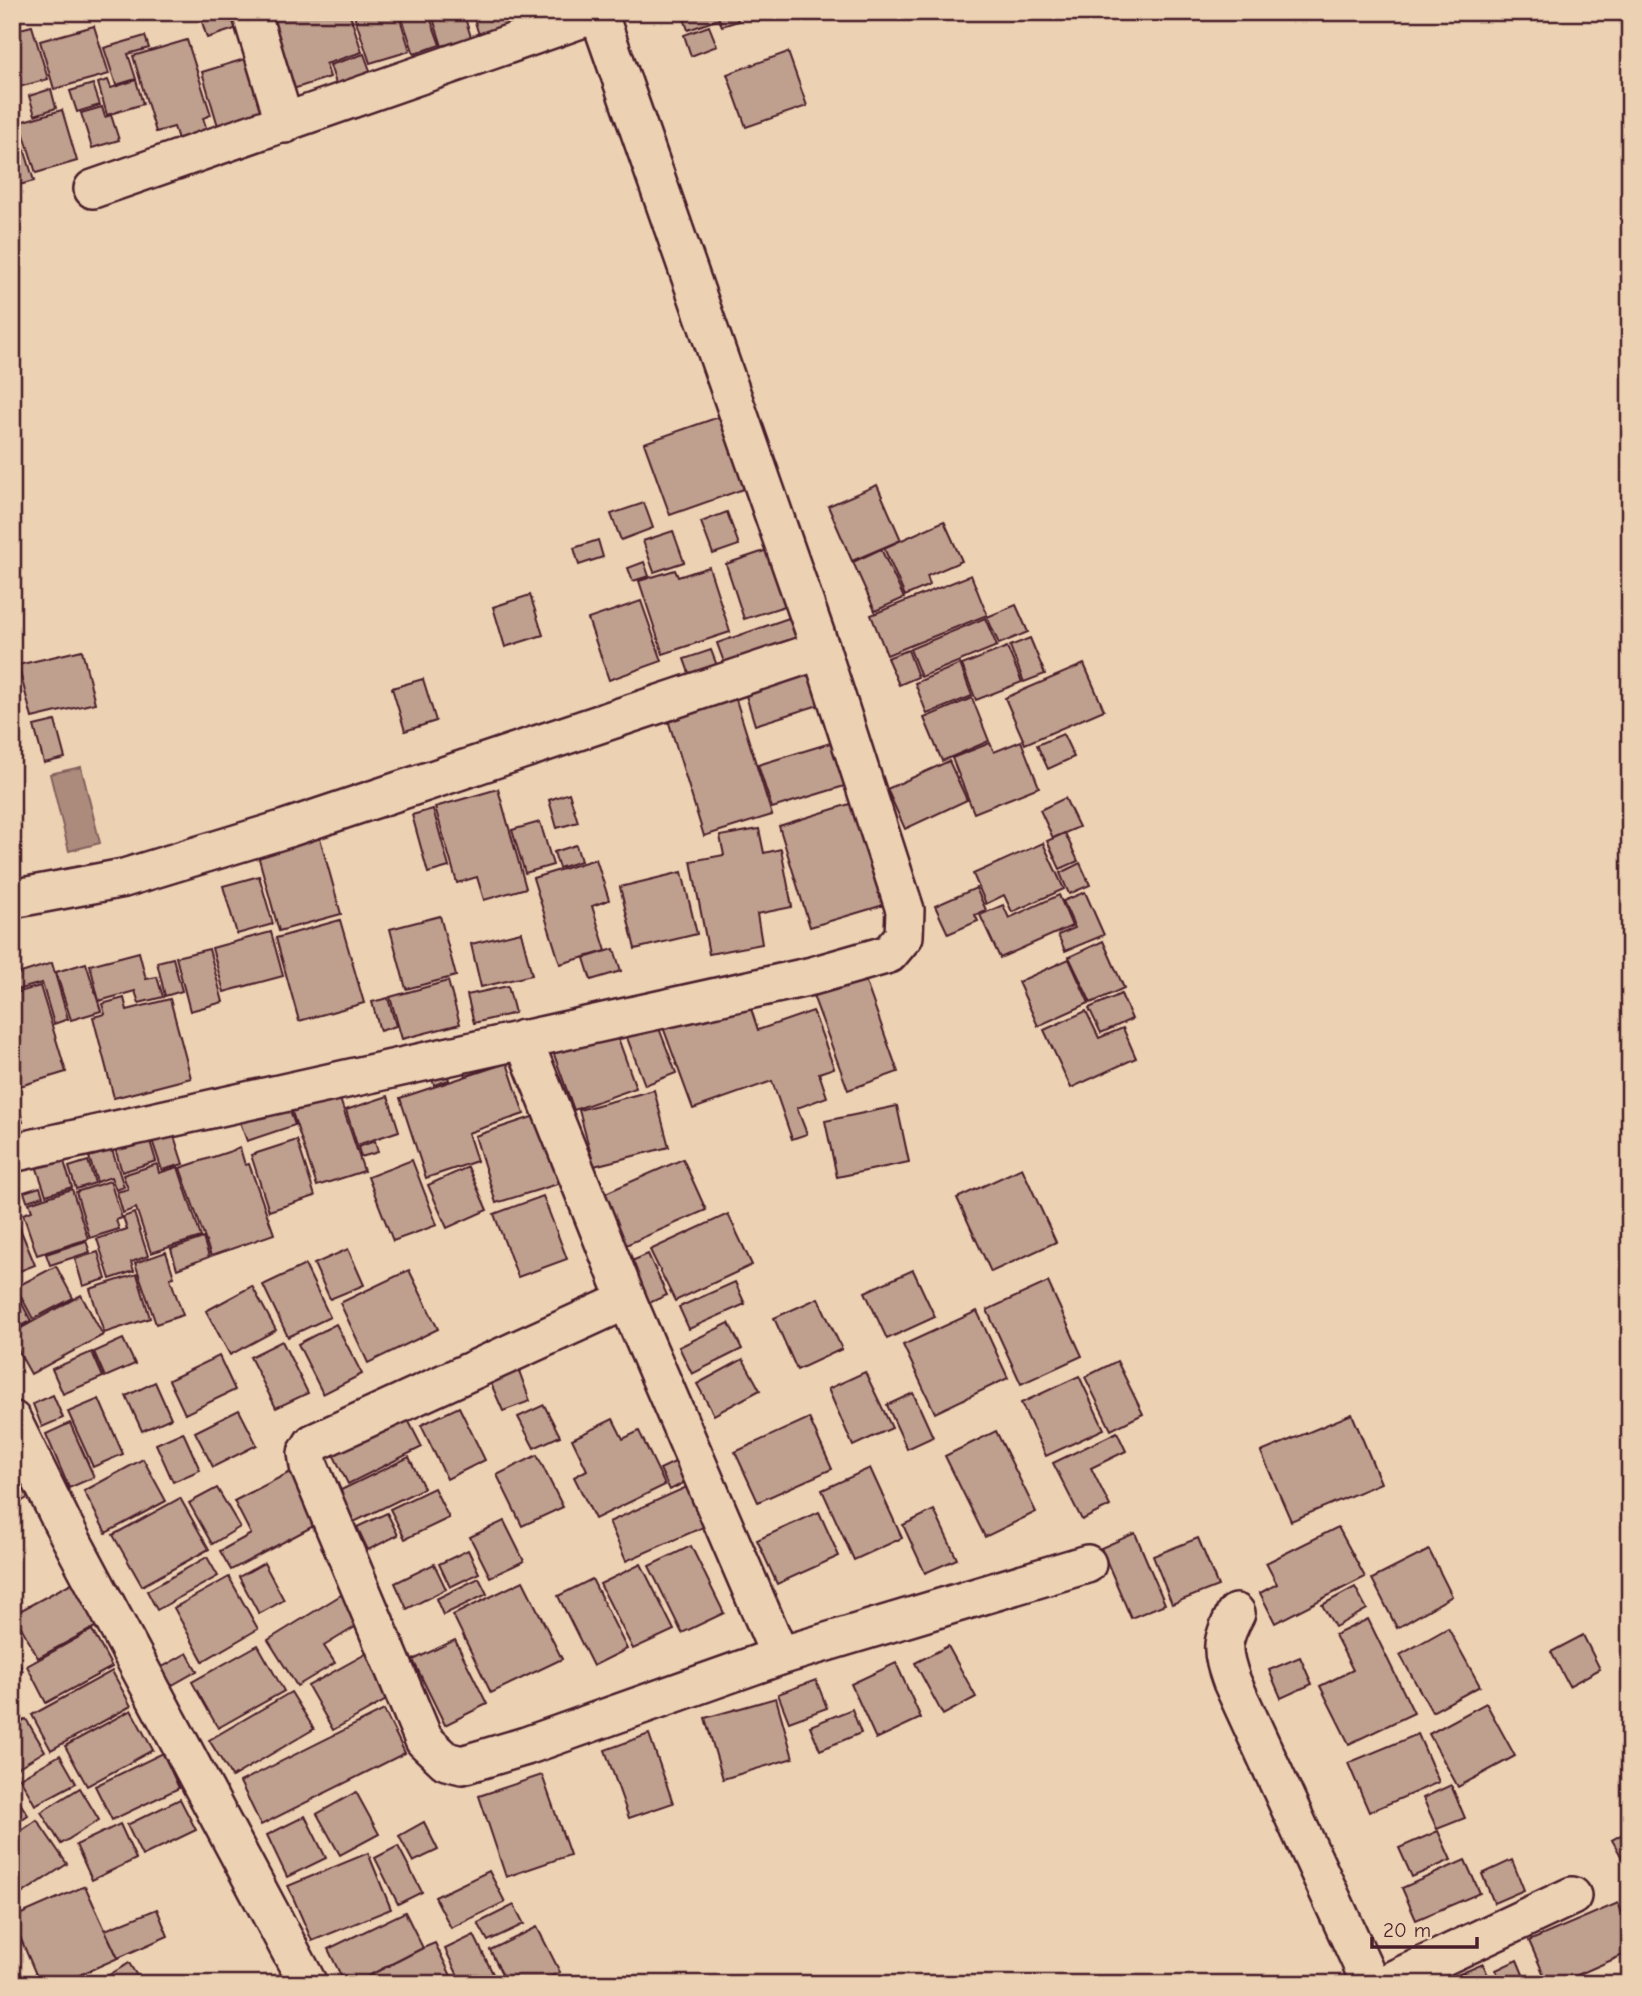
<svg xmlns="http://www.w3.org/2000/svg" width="1642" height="1996" viewBox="0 0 1642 1996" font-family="'Comic Neue',sans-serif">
	<rect width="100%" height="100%" fill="#ecd1b3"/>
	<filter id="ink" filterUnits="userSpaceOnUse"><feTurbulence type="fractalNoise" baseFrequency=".0143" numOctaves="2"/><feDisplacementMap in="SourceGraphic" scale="14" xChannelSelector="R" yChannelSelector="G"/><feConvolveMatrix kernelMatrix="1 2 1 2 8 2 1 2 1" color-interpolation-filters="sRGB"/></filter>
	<g filter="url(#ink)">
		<!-- water -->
		<polygon fill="#ac8b7d" stroke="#85605c" stroke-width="2" points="81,767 100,843 69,851 50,774"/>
		<!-- building -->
		<g fill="#bf9f8d" stroke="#4a1f2b" stroke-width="2">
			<polygon points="12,12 20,12 21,17 12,20"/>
			<polygon points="199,12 247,12 250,24 207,38"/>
			<polygon points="284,12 349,12 362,52 326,64 330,77 293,89 269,17"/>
			<polygon points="353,12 398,12 410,51 370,63"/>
			<polygon points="400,12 428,12 440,45 414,54"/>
			<polygon points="431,12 463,12 471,37 442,46"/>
			<polygon points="472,12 547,12 479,35"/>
			<polygon points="682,12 735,12 738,21 722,26 719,19 688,30"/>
			<polygon points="32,26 48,79 12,89 12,31"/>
			<polygon points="94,26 109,74 54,89 40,41"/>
			<polygon points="709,26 717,46 691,56 684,35"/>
			<polygon points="145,36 149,48 128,54 136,79 116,85 104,48"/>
			<polygon points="187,40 211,115 203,118 208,133 179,142 174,127 156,132 133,56"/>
			<polygon points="788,52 807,106 746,127 727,74"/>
			<polygon points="364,54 372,76 337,87 330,65"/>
			<polygon points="248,58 264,111 218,126 202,72"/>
			<polygon points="108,80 111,88 136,80 143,104 107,115 98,83"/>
			<polygon points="93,84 100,105 77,112 70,91"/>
			<polygon points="51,89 56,108 35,115 29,96"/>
			<polygon points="102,107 105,117 111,115 119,140 92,148 81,113"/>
			<polygon points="62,110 77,161 36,173 20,122"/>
			<polygon points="19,132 34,181 12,187 12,134"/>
			<polygon points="733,412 758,484 670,515 644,443"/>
			<polygon points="877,485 901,540 852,561 828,506"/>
			<polygon points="644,503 653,528 621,540 611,514"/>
			<polygon points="727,512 739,545 713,554 701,522"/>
			<polygon points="944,521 962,561 927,576 930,585 905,596 884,548"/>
			<polygon points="673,531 684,562 654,572 643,541"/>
			<polygon points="598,540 603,557 579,565 574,548"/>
			<polygon points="773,548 791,604 744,619 726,564"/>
			<polygon points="881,549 904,598 875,611 853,562"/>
			<polygon points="644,562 649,576 633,581 628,568"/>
			<polygon points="709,567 730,632 663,654 639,581 675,570 678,577"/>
			<polygon points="971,575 987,615 887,655 871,615"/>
			<polygon points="530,595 543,635 505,647 493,607"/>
			<polygon points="641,601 662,661 609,680 588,619"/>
			<polygon points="1016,605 1028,632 999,644 987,617"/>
			<polygon points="803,613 814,643 728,673 717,643"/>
			<polygon points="985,618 997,646 921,677 910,649"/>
			<polygon points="1030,638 1045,674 1024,682 1010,646"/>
			<polygon points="1007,647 1022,682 976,700 962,665"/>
			<polygon points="82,650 95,703 32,718 18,665"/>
			<polygon points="711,650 719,671 692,681 684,659"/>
			<polygon points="908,650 918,677 899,685 887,658"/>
			<polygon points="813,664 825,703 755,725 743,686"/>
			<polygon points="960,664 972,696 927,714 915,683"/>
			<polygon points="1084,664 1104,710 1025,744 1005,698"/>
			<polygon points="423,679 436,721 405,731 392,688"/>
			<polygon points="733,690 772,815 704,836 665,710"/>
			<polygon points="972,698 989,741 942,761 924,718"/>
			<polygon points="55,721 65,758 44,763 34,726"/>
			<polygon points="1063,734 1074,757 1048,769 1037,745"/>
			<polygon points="837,741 851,784 772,808 758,765"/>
			<polygon points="1021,741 1039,787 974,813 952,758 990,743 994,752"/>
			<polygon points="949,761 967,800 905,829 887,789"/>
			<polygon points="498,789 526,888 484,900 477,877 457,883 435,807"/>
			<polygon points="569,793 578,822 557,828 549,800"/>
			<polygon points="1065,798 1079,827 1053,838 1040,810"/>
			<polygon points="856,802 887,904 810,927 779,826"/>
			<polygon points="433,809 449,867 428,873 412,815"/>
			<polygon points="540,822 553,865 525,873 512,830"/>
			<polygon points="759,829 764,853 781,849 792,907 757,914 762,944 709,954 691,861 724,855 720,836"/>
			<polygon points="1065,833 1078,861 1060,869 1047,841"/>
			<polygon points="320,838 341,914 279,931 258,855"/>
			<polygon points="1043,843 1064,889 1012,912 1004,895 986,904 973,874"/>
			<polygon points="576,845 581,861 559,868 554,852"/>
			<polygon points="596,859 609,900 592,906 606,951 560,964 533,878"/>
			<polygon points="1080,863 1090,885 1069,894 1060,873"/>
			<polygon points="682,872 697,934 635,949 620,887"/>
			<polygon points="259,876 273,924 237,934 223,886"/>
			<polygon points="976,888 986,910 975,915 978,921 948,934 935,906"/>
			<polygon points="1085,892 1104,935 1065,951 1058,935 1075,928 1063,901"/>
			<polygon points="1059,895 1072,926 1000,958 980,915 1003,905 1009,918"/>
			<polygon points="440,916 456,976 406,989 390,929"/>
			<polygon points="340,920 364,1003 299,1021 276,938"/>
			<polygon points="271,932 283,976 224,992 212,948"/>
			<polygon points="521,932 532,975 481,987 471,944"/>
			<polygon points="1103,941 1124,988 1091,1003 1069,957"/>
			<polygon points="209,949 223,1002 190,1011 176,957"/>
			<polygon points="614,949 621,971 591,980 584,958"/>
			<polygon points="139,952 146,979 157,977 163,997 139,1003 135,991 99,1001 90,965"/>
			<polygon points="173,958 182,991 165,996 157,962"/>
			<polygon points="1069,959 1089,1003 1038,1026 1018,982"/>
			<polygon points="52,963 68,1019 54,1024 42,983 16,990 12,976"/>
			<polygon points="86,963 101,1011 71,1020 56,972"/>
			<polygon points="862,971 898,1072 848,1090 811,990"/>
			<polygon points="448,981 460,1024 402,1039 390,997"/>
			<polygon points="40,986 66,1072 20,1086 12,1062 12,994"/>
			<polygon points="508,986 515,1013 474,1023 467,995"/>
			<polygon points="1121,994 1132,1019 1101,1033 1089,1008"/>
			<polygon points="747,997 758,1030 813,1011 834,1068 819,1073 827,1097 797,1108 807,1134 792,1139 772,1081 693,1109 663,1027"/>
			<polygon points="124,998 127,1010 170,999 191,1078 114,1098 93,1017 105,1014 102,1004"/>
			<polygon points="388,998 396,1026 380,1031 372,1002"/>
			<polygon points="1086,1011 1099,1038 1123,1028 1136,1058 1071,1088 1044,1030"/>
			<polygon points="657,1023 676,1073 645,1085 626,1035"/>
			<polygon points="613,1024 636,1088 574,1110 551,1046"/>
			<polygon points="486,1052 492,1067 466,1076 460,1061"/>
			<polygon points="507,1063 524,1114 468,1133 477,1161 426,1178 400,1098"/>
			<polygon points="444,1064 449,1080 434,1085 429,1069"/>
			<polygon points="654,1090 669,1147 594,1166 579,1110"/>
			<polygon points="339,1096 364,1171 317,1186 292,1112"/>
			<polygon points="388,1096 399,1131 357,1145 346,1110"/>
			<polygon points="17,1101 23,1122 12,1125 12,1103"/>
			<polygon points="288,1106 295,1125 247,1141 240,1122"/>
			<polygon points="897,1106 909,1162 837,1177 825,1121"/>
			<polygon points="541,1114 564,1182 496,1203 475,1136"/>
			<polygon points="173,1133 183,1164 162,1170 152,1140"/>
			<polygon points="149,1138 156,1161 122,1172 115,1148"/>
			<polygon points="297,1140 315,1196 269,1211 251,1155"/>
			<polygon points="375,1141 378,1152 361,1157 358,1147"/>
			<polygon points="240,1148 245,1165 249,1164 274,1234 211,1256 180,1168"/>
			<polygon points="112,1150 124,1187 116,1190 111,1177 97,1182 89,1157"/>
			<polygon points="62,1155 72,1187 46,1195 35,1163"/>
			<polygon points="683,1159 706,1210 626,1245 603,1194"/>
			<polygon points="412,1160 437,1225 393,1241 368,1177"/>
			<polygon points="88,1161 95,1183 76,1189 69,1167"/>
			<polygon points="157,1164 159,1173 178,1167 201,1237 151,1253 136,1208 123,1213 117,1192 128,1189 123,1175"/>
			<polygon points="468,1167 487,1210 447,1228 428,1185"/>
			<polygon points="1022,1168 1056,1242 991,1272 957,1198"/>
			<polygon points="110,1181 122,1218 116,1220 119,1229 90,1238 76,1192"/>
			<polygon points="40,1187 43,1196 27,1201 24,1192"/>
			<polygon points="72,1189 88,1239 37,1255 23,1214 32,1211 29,1203"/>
			<polygon points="543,1196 567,1259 518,1277 494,1214"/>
			<polygon points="12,1209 35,1265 12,1274"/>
			<polygon points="134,1213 148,1256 131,1262 134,1271 110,1279 97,1239 127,1229 123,1217"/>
			<polygon points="728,1214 752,1265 675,1301 650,1250"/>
			<polygon points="203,1238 209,1257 177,1269 171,1249"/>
			<polygon points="86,1241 90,1252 50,1265 46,1254"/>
			<polygon points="348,1249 364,1285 330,1299 314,1264"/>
			<polygon points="98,1252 106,1279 83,1286 75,1259"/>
			<polygon points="166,1252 174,1277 170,1278 183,1315 156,1324 135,1263"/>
			<polygon points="648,1254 667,1295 638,1308 620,1266"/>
			<polygon points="305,1265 330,1317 288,1337 263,1285"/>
			<polygon points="56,1266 73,1298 33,1319 16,1287"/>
			<polygon points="409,1270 438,1329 368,1363 340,1303"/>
			<polygon points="913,1270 935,1317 887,1339 865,1292"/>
			<polygon points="137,1274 150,1318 104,1333 90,1289"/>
			<polygon points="735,1282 745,1304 689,1329 679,1307"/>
			<polygon points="1048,1282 1082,1356 1021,1384 987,1310"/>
			<polygon points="252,1286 276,1330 230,1355 206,1311"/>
			<polygon points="14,1288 31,1321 12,1331 12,1289"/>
			<polygon points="81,1295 103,1335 31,1374 12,1340 12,1333"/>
			<polygon points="818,1298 842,1349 797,1370 774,1318"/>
			<polygon points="977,1311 1008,1378 935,1413 903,1345"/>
			<polygon points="729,1323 742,1349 692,1374 679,1347"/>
			<polygon points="336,1324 362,1374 323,1394 298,1344"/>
			<polygon points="123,1339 135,1364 105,1377 94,1352"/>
			<polygon points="282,1341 308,1393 276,1408 250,1357"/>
			<polygon points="92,1352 103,1377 63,1394 52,1369"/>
			<polygon points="219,1356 235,1390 185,1414 169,1380"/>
			<polygon points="743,1359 760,1390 714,1415 697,1384"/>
			<polygon points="1117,1361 1143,1414 1111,1430 1085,1377"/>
			<polygon points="518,1368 530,1401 503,1411 489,1379"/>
			<polygon points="865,1372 892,1428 853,1446 828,1389"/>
			<polygon points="1079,1376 1104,1429 1046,1456 1021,1403"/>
			<polygon points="155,1382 171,1418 142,1431 126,1396"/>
			<polygon points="913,1393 933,1437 907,1449 887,1405"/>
			<polygon points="53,1395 63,1418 42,1427 33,1404"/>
			<polygon points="99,1399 123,1454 93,1467 68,1412"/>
			<polygon points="544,1405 560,1436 534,1448 518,1417"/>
			<polygon points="459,1407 485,1460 447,1479 421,1425"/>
			<polygon points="239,1410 257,1445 213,1467 195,1432"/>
			<polygon points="404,1412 422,1447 348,1484 330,1448"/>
			<polygon points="1352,1414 1381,1483 1291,1521 1261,1452"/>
			<polygon points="809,1418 832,1469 758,1502 735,1452"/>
			<polygon points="613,1419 623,1439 639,1431 665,1485 595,1519 574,1477 587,1470 572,1439"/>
			<polygon points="70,1423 94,1477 69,1488 46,1434"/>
			<polygon points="996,1431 1036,1512 985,1537 945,1456"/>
			<polygon points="183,1432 200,1470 173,1482 156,1444"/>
			<polygon points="1117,1432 1126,1451 1091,1468 1110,1506 1082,1520 1053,1463"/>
			<polygon points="537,1455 563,1507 522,1526 497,1475"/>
			<polygon points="409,1457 424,1488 354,1522 339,1491"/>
			<polygon points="143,1459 166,1501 106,1533 84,1491"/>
			<polygon points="681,1459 691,1479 670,1490 660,1469"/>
			<polygon points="12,1468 29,1497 12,1507"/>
			<polygon points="870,1468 902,1538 854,1560 822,1490"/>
			<polygon points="294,1470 321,1522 231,1570 220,1551 251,1534 234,1501"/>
			<polygon points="691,1485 708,1525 626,1561 609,1522"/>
			<polygon points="217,1488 240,1527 212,1544 189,1503"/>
			<polygon points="434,1488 449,1518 405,1539 390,1509"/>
			<polygon points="180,1498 209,1549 142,1586 113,1535"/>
			<polygon points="934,1510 957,1559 925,1573 903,1525"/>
			<polygon points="819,1512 839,1556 777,1584 757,1540"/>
			<polygon points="387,1513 398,1535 368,1550 357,1527"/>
			<polygon points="504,1521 524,1561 490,1577 470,1537"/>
			<polygon points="1338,1527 1365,1577 1275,1623 1260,1593 1277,1584 1266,1563"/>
			<polygon points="1135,1533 1165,1604 1131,1618 1101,1548"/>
			<polygon points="1198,1538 1218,1586 1172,1604 1153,1556"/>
			<polygon points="691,1546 724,1613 682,1633 649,1566"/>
			<polygon points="468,1550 479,1573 450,1587 439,1564"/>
			<polygon points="1429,1550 1452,1596 1397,1628 1372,1579"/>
			<polygon points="207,1557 218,1576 157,1610 147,1591"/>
			<polygon points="264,1563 284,1600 259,1614 239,1577"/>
			<polygon points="434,1564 446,1589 407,1609 395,1583"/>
			<polygon points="641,1564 674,1630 633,1649 600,1584"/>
			<polygon points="229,1577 258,1629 203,1661 174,1608"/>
			<polygon points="479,1578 487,1594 443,1615 436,1599"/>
			<polygon points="592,1579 627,1649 593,1666 558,1596"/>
			<polygon points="75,1581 99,1625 38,1658 14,1614"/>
			<polygon points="523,1581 562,1659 491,1693 453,1615"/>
			<polygon points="354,1587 373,1616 324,1646 335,1663 297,1686 268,1640"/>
			<polygon points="1355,1587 1367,1609 1335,1627 1322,1605"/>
			<polygon points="1368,1619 1414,1713 1349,1744 1320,1686 1353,1670 1335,1635"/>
			<polygon points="1448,1628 1480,1686 1432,1712 1400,1655"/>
			<polygon points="92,1630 112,1667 46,1703 27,1666"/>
			<polygon points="1583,1635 1600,1669 1569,1686 1551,1652"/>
			<polygon points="455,1640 487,1704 445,1725 413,1660"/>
			<polygon points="258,1645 284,1691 218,1728 192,1682"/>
			<polygon points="948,1646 976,1697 943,1715 915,1663"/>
			<polygon points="12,1650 23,1671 12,1676"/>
			<polygon points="371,1651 395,1695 333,1730 308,1686"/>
			<polygon points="187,1653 197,1671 160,1692 150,1674"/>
			<polygon points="1300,1657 1312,1684 1281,1698 1269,1670"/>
			<polygon points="896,1663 921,1718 876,1739 851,1684"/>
			<polygon points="112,1671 131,1706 51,1750 32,1715"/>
			<polygon points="816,1680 827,1708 789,1722 778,1694"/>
			<polygon points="291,1692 314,1729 232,1777 209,1740"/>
			<polygon points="776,1698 793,1758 723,1779 705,1718"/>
			<polygon points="1486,1703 1515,1756 1458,1787 1429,1734"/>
			<polygon points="852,1709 861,1733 820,1750 810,1726"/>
			<polygon points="131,1710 153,1750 87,1786 65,1746"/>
			<polygon points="384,1710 405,1753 261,1825 240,1782"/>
			<polygon points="26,1719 45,1751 12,1771 12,1727"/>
			<polygon points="649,1734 673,1803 629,1818 605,1750"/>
			<polygon points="1418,1734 1439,1782 1369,1812 1348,1763"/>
			<polygon points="163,1753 179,1788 112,1820 95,1786"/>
			<polygon points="60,1755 76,1783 35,1805 20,1778"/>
			<polygon points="542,1775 570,1855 506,1877 479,1796"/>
			<polygon points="1451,1785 1465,1818 1437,1829 1423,1798"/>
			<polygon points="80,1788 99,1820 61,1844 41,1812"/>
			<polygon points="12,1791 28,1815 12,1826"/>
			<polygon points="356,1792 379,1834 340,1855 317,1814"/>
			<polygon points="180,1799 196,1830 142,1856 127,1825"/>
			<polygon points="305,1816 326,1858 287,1877 267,1835"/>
			<polygon points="37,1820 67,1864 15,1898 12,1893 12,1837"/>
			<polygon points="424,1822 438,1850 413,1862 399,1836"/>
			<polygon points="120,1824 136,1859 92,1880 76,1845"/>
			<polygon points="1630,1830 1630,1872 1612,1840"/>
			<polygon points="1438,1831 1451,1860 1412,1877 1399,1848"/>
			<polygon points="398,1846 422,1892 398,1904 375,1858"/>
			<polygon points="368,1853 391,1909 312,1941 288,1886"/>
			<polygon points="1465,1860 1480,1893 1416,1920 1402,1888"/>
			<polygon points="1512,1860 1524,1890 1494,1903 1482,1874"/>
			<polygon points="489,1871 505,1902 451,1928 435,1897"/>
			<polygon points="85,1886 118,1958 59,1984 40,1984 12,1918"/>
			<polygon points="1618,1903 1630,1930 1630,1952 1557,1984 1548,1984 1529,1941"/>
			<polygon points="514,1905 524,1924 488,1941 478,1923"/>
			<polygon points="157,1909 168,1936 118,1958 105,1930"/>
			<polygon points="405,1912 423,1948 353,1984 345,1984 328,1949"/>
			<polygon points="537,1927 560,1972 537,1984 507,1984 490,1950"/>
			<polygon points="474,1935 498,1984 462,1984 445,1949"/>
			<polygon points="435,1943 455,1984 353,1984 423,1948"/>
			<polygon points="1517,1960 1527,1984 1502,1984 1496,1970"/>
			<polygon points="129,1963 142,1984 94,1984"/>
			<polygon points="1483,1964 1492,1984 1436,1984"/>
		</g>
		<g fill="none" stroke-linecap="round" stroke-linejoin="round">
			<!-- street casing -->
			<g stroke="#4a1f2b" stroke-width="42">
				<g id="street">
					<polyline points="251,12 285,124"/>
					<polyline points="93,189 598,13"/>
					<polyline points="12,899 124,878 285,829 821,650"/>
					<polyline points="523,1039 627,1300 780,1656"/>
					<polyline points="12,1153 812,976 889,954 904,936 905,910 821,650 598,12"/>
					<polyline points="627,1300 313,1443 307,1453 309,1466 424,1740 446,1761 462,1765 526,1746 780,1656 1087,1564"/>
					<polyline points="12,1420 62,1522 308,1984"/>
					<path d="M1236,1613C1220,1642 1221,1651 1232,1682L1371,1984"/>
					<polyline points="1384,1984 1572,1896"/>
				</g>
			</g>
			<!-- street -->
			<use href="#street" stroke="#ecd1b3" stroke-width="37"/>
		</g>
	</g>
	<!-- margin -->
	<rect width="1642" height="1996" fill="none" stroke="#ecd1b3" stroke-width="42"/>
	<rect x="21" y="21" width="1600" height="1954" fill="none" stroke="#4a1f2b" stroke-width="2.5" filter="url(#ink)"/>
	<!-- scale -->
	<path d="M1372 1937v10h105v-10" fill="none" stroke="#4a1f2b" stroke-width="3.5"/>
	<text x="1383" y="1937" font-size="21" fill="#4a1f2b" stroke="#ecd1b3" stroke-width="5" paint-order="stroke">20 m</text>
</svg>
